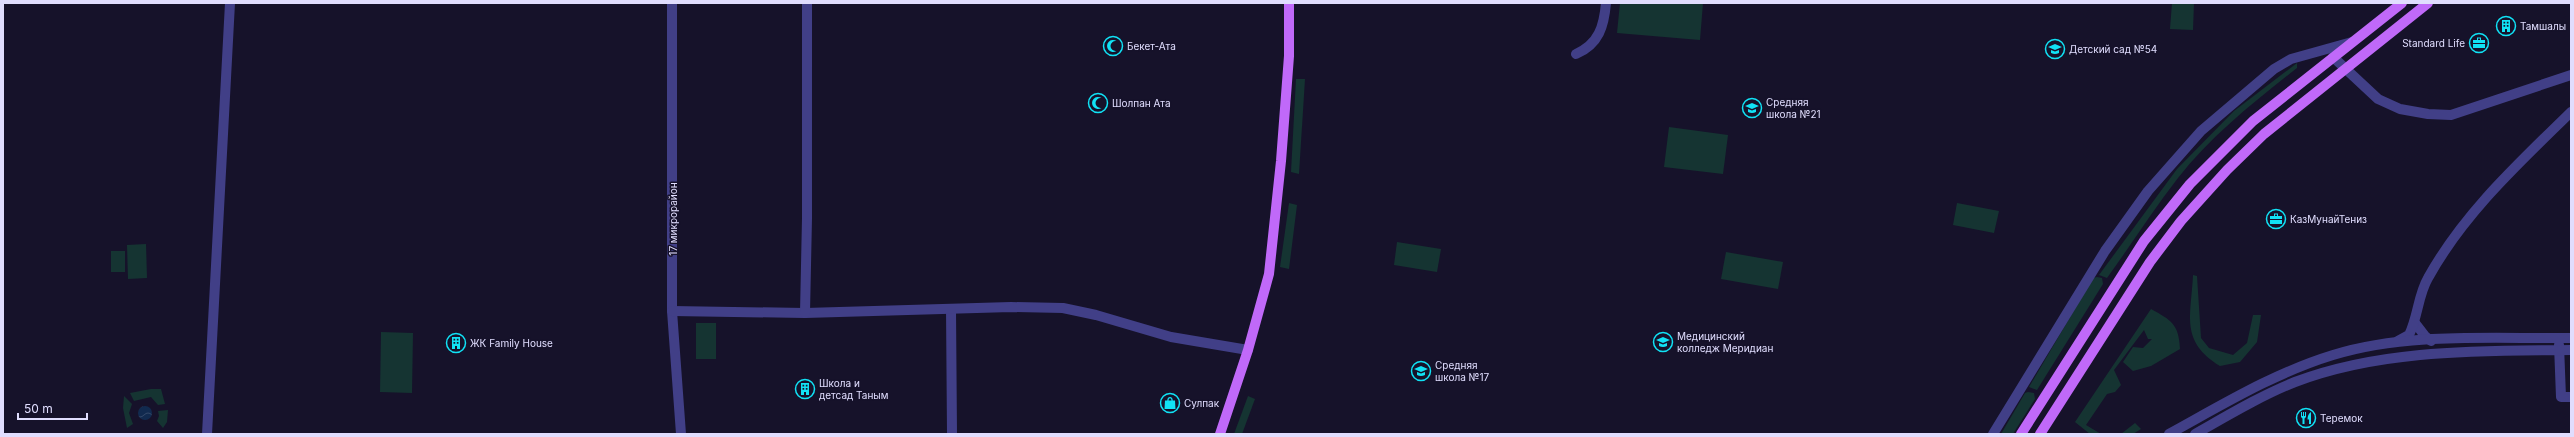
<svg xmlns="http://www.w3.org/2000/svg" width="2574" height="437" viewBox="0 0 2574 437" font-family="Inter,sans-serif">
	<defs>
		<pattern id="water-waves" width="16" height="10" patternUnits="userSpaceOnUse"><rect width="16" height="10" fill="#112a4f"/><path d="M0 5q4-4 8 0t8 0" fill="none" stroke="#334869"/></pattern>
	</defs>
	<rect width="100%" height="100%" fill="#16122a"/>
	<!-- green -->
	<g fill="#153432">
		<polygon points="1620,3 1703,3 1700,40 1617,33"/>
		<polygon points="2172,3 2194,3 2193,30 2170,29"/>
		<path d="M2297,63V68C2255,101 2211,136 2178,178C2153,210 2131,245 2107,278L2099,275L2177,169L2234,111Z"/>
		<polygon points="1296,79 1305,79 1299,174 1291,172"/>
		<polygon points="1669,127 1728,135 1723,174 1664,167"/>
		<polygon points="1289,203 1297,205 1289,269 1280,267"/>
		<polygon points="1957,203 1999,211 1994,233 1953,225"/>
		<polygon points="1397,242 1441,249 1437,272 1394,265"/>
		<polygon points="146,244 147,278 128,279 127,245"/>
		<rect x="111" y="251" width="14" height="21"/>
		<polygon points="1726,252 1783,262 1778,289 1721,279"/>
		<path d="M2193,275L2197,276L2201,338L2209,348L2233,355L2247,343L2253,315H2261L2257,342L2240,362L2220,366C2180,341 2191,317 2193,275Z"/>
		<polygon points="2097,277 2102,278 2103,284 2037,390 2029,387 2093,278"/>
		<path d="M2151,309C2171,320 2179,324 2180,349L2151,366L2133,371L2123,362L2133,347L2143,348L2152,339H2148L2144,330L2114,370L2121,385L2115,392L2107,394L2086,425L2101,434H2090L2075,422Z"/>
		<rect x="696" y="323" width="20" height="36"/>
		<polygon points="381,332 413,333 412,393 380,392"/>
		<polygon points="151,389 161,389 165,404 158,405 151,397 134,401 130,393"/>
		<polygon points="2028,392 2034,393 2035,399 2013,434 2001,434 2025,393"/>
		<polygon points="124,396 132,404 129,413 133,424 127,428 123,408"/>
		<polygon points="1248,396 1255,399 1242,434 1234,434"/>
		<polygon points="168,410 167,422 163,428 157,421 159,416 158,411"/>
		<polygon points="2135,423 2141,429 2133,434 2121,434"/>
	</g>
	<!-- water -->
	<circle fill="url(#water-waves)" cx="145" cy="413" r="7"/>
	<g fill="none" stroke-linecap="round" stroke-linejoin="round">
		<!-- minor -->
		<g stroke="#413f87" stroke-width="10">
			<polyline points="672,3 672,311 681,434"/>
			<path d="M1576,54C1599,44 1604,26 1606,3"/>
			<polyline points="2333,57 2378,99 2400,109 2428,114 2451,115 2571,75"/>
			<polyline points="951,309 952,434"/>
			<polyline points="672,311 805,313 1011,307 1063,308 1096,315 1171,337 1248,350"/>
			<polyline points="805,313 807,218 807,3"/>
			<polyline points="2415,323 2425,336 2431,341"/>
			<path d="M2398,341L2409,335C2418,317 2418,295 2428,278C2464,213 2519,163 2571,112"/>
			<polyline points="2559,345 2561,397 2571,397"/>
			<polyline points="207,434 230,3"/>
			<polyline points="1993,434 2105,251 2148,191 2201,131 2274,69 2291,59 2352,42"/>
			<path d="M2169,434C2222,405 2274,373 2333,355C2406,332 2495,339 2571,338"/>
			<path d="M2195,434C2227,416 2260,396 2295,382C2382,349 2479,351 2571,350"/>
		</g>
		<!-- major -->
		<g stroke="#c069f9" stroke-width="10">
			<polyline points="1220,434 1248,350 1269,274 1281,161 1289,56 1289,3"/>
			<polyline points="2021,434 2144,241 2190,184 2253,121 2402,3"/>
			<polyline points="2040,434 2150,262 2181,221 2227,170 2264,134 2428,3"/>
		</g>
	</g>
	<!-- icons -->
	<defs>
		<g id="building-ring" transform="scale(1)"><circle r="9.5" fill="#16122a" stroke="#11e2f5" stroke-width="1.5"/><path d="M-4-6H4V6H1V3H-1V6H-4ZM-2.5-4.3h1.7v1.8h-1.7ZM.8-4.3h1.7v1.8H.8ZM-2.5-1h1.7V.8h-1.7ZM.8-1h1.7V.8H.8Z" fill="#11e2f5"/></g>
		<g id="office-ring" transform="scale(1)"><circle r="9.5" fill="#16122a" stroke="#11e2f5" stroke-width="1.5"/><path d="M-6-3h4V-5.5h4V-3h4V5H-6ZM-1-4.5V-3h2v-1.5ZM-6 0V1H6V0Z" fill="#11e2f5"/></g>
		<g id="mosque-ring" transform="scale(1)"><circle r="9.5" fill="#16122a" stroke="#11e2f5" stroke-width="1.5"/><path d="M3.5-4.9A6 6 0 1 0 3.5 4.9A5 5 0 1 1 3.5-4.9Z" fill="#11e2f5"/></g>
		<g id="school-ring" transform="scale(1)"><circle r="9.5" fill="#16122a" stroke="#11e2f5" stroke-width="1.5"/><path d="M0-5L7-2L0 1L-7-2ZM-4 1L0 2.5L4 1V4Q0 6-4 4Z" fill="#11e2f5"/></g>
		<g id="university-ring" transform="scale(1)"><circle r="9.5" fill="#16122a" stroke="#11e2f5" stroke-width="1.5"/><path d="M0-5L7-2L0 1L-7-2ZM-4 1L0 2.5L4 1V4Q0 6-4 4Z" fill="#11e2f5"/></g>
		<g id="shop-ring" transform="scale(1)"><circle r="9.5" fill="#16122a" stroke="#11e2f5" stroke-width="1.5"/><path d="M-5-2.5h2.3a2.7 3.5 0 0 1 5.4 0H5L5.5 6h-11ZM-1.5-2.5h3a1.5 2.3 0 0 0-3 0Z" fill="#11e2f5"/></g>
		<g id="restaurant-ring" transform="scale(1)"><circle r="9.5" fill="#16122a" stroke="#11e2f5" stroke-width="1.5"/><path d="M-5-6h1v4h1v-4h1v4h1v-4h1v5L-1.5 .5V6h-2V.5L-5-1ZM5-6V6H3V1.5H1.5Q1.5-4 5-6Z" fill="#11e2f5"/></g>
	</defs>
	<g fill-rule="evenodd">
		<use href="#building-ring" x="2506" y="26"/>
		<use href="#office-ring" x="2479" y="43"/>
		<use href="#mosque-ring" x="1113" y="46"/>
		<use href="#school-ring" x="2055" y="49"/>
		<use href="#mosque-ring" x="1098" y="103"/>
		<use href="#school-ring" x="1752" y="108"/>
		<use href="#office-ring" x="2276" y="219"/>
		<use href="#university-ring" x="1663" y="342"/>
		<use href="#building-ring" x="456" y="343"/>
		<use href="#school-ring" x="1421" y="371"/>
		<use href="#building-ring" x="805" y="389"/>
		<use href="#shop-ring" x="1170" y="403"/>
		<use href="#restaurant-ring" x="2306" y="418"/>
	</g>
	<g text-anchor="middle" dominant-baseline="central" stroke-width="3" stroke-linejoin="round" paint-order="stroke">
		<!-- poi labels -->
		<g font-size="10" fill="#e0ddfe" stroke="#16122a" text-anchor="start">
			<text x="2520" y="26">Тамшалы</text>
			<text x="2465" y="43" text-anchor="end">Standard Life</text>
			<text x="1127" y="46">Бекет-Ата</text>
			<text x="2069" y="49">Детский сад №54</text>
			<text x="1766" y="102">Средняя<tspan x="1766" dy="12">школа №21</tspan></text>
			<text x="1112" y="103">Шолпан Ата</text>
			<text x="2290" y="219">КазМунайТениз</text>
			<text x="1677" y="336">Медицинский<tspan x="1677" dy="12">колледж Меридиан</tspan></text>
			<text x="470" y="343">ЖК Family House</text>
			<text x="1435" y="365">Средняя<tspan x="1435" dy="12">школа №17</tspan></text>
			<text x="819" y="383">Школа и<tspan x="819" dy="12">детсад Таным</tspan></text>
			<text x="1184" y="403">Сулпак</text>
			<text x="2320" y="418">Теремок</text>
		</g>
		<!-- street labels -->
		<g font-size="10" fill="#e0ddfe" stroke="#16122a">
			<text transform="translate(673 219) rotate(-90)">17 микрорайон</text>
		</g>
	</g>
	<!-- border -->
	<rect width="2574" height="437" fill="none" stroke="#e0ddfe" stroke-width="8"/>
	<!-- scale -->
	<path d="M18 413v6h69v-6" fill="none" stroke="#e0ddfe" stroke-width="2"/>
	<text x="24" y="413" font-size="12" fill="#e0ddfe" stroke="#16122a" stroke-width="3" paint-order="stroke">50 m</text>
</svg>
